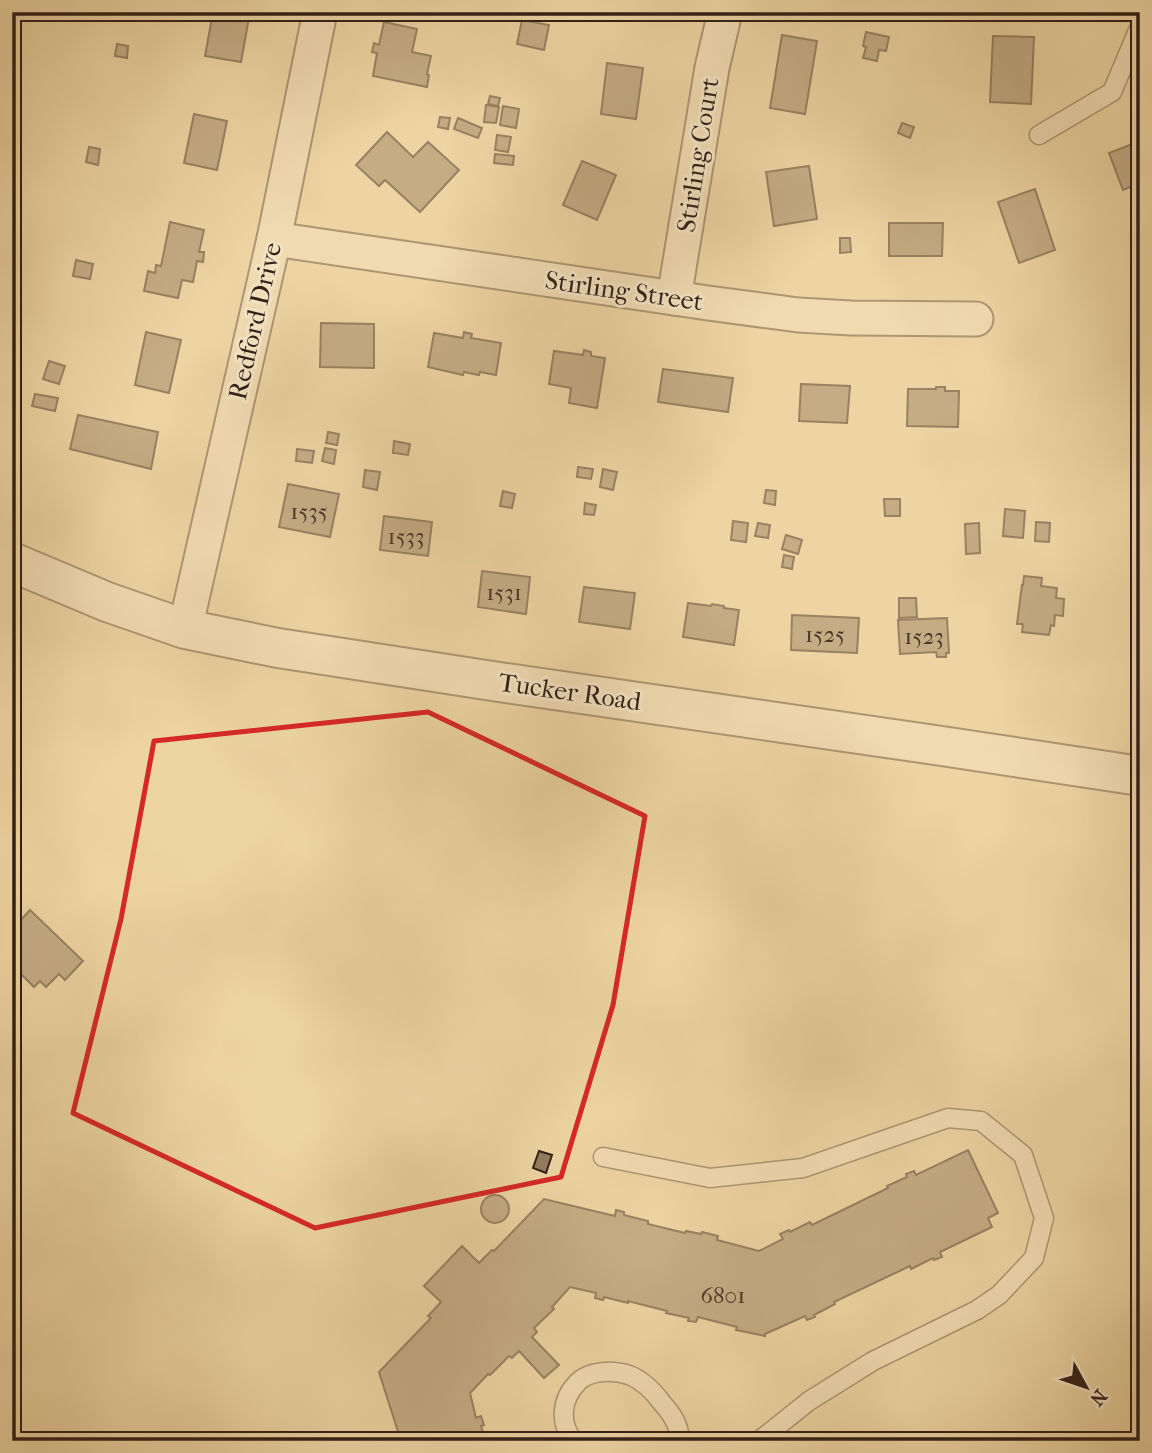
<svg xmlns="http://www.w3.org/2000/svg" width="1152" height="1453" viewBox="0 0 1152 1453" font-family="'IM FELL French Canon',serif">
	<rect width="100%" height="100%" fill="#edd4a3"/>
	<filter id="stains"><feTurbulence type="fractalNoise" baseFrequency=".00286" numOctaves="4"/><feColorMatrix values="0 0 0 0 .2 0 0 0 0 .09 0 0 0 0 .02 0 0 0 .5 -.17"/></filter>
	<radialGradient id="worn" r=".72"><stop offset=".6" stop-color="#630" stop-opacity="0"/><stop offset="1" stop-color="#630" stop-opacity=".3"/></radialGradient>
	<!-- building -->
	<g fill="#937d5f" stroke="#311f16" stroke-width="2">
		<polygon points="213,12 250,12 241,62 205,56"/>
		<polygon points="505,12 520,12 518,21 504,18"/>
		<polygon points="522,20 549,25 544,50 517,44"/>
		<polygon points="384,22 417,29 412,52 431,56 427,74 429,75 427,87 373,76 377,53 372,52 374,43 379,45"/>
		<polygon points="866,32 889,37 886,51 879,50 877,61 863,58 866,47 863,46"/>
		<polygon points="782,35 817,41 805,114 770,108"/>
		<polygon points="993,36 1034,37 1031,104 990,102"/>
		<polygon points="117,44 128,46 127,58 115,56"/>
		<polygon points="607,63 643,68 636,119 601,114"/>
		<polygon points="490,96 500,98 498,106 488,104"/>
		<polygon points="486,105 499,107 496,123 484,122"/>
		<polygon points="503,106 519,109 516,128 500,125"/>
		<polygon points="194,114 227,121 217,170 184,163"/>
		<polygon points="440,117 450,118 448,129 438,127"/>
		<polygon points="458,118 482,128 478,138 454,129"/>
		<polygon points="902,123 914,127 910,138 898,133"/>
		<polygon points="387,132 413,157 428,142 459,170 420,212 385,180 379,186 356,165"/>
		<polygon points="497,135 511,137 508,152 495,150"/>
		<polygon points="1140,141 1140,183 1123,190 1109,153"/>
		<polygon points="89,147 100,149 98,165 86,162"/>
		<polygon points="495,154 514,156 513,165 494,163"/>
		<polygon points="582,161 616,175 597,220 563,205"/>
		<polygon points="809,166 817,219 774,226 766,172"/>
		<polygon points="1035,189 1055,250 1019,263 998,202"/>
		<polygon points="170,222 204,230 199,252 204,252 203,262 197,261 193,282 182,280 178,298 144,291 148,271 155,273 156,265 161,266"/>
		<polygon points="889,223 943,223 942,256 889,256"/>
		<polygon points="840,238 850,238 851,252 840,253"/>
		<polygon points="76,260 93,264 90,279 73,276"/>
		<polygon points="321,323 374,324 374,368 320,367"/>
		<polygon points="146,332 181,340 169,393 135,385"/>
		<polygon points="464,332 472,334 471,338 501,343 496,375 480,372 479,375 464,372 463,375 428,367 434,333 463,338"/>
		<polygon points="584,350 591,352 591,356 605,358 597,408 569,403 571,388 549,384 554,351 583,355"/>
		<polygon points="49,361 65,366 59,384 43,379"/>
		<polygon points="663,369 733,378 728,412 658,402"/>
		<polygon points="801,384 850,386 847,423 799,421"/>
		<polygon points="936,387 945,387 945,391 959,391 958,427 907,426 908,389 936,389"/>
		<polygon points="35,394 58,398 55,411 32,406"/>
		<polygon points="78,415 158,432 151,469 70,449"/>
		<polygon points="328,432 339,434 337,445 326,443"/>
		<polygon points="394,441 410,444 408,455 393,453"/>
		<polygon points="325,448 336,450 334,464 322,461"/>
		<polygon points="297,449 314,451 312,463 296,461"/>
		<polygon points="578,467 593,469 591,479 577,477"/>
		<polygon points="603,469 617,472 613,490 600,487"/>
		<polygon points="365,470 380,472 377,490 363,487"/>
		<polygon points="288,484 339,494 330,537 279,527"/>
		<polygon points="766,490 776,491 775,505 764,503"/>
		<polygon points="503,491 515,494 512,508 500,506"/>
		<polygon points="884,499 900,499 900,516 885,516"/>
		<polygon points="585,503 596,505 594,515 584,514"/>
		<polygon points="1005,509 1025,511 1023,538 1003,536"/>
		<polygon points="384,516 432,522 428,556 380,550"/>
		<polygon points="733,521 748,523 746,542 731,540"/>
		<polygon points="1036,522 1050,523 1049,542 1035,541"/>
		<polygon points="758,523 770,525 768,538 755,536"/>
		<polygon points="979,523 980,553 966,554 965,524"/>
		<polygon points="786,535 802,540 798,554 782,549"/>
		<polygon points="784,555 794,557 792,569 782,567"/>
		<polygon points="482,571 530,577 526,614 478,607"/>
		<polygon points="1024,576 1042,578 1041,586 1057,588 1056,598 1064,599 1063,616 1055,615 1054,626 1051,625 1049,635 1022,632 1023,624 1017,624 1022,585 1023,585"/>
		<polygon points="584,587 635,593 630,629 579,622"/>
		<polygon points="899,598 916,598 917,617 899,618"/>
		<polygon points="688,603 711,606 712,604 724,606 724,608 739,610 734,645 683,637"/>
		<polygon points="792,615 859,618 857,653 791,650"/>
		<polygon points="947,618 949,653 946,653 946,657 937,657 936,652 900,654 898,620"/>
		<polygon points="30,910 83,961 65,980 59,974 46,987 40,981 34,987 12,965 12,919 14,918 19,922"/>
		<polygon points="968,1150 998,1213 988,1218 992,1227 940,1252 942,1257 934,1260 933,1258 911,1269 910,1266 834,1302 835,1304 814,1315 815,1317 807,1320 805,1316 765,1334 765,1336 736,1330 737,1327 698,1317 696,1322 688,1321 689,1318 666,1313 667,1311 628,1301 628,1303 604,1297 603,1300 595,1298 596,1293 570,1287 552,1307 554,1309 534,1328 537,1332 532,1337 559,1365 544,1378 519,1351 512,1358 509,1356 490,1375 488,1374 470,1393 476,1418 481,1416 484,1425 481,1426 486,1441 401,1441 379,1372 431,1318 428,1316 441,1302 424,1286 462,1246 479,1263 492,1250 494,1251 544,1199 615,1216 616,1210 624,1212 624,1215 648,1221 648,1224 685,1233 686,1231 701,1234 702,1232 718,1236 717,1240 759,1251 783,1239 780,1234 789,1230 790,1232 810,1222 812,1225 888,1188 887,1186 907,1177 906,1174 914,1171 916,1175"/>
		<polygon points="539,1151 552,1155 546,1173 533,1168"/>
		<circle cx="495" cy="1209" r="14"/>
	</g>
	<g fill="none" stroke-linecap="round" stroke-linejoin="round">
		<!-- service casing -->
		<g stroke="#604c39" stroke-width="21">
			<g id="service">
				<polyline points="1039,135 1112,92 1140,26"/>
				<polyline points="603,1157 710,1178 803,1168 948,1118 981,1121 1023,1155 1044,1218 1034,1258 999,1295 977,1310 873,1361 809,1401 759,1441"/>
				<path d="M573,1441C559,1422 561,1399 578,1382C590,1370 614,1370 629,1375C642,1380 654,1392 662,1403C671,1413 681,1426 679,1441"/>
			</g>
		</g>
		<!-- minor casing -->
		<g stroke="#604c39" stroke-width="37">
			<g id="minor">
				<polyline points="274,239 708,303 798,315 851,318 976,319"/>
				<polyline points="674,298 712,68 725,12"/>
				<polyline points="185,629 274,239 320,12"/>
			</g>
		</g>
		<!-- tertiary casing -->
		<g stroke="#604c39" stroke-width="42">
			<polyline id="tertiary" points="12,562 107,602 185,629 278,648 499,682 935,745 1140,776"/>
		</g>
		<!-- service -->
		<use href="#service" stroke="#f3e3c3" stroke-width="18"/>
		<!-- minor -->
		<use href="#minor" stroke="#f3e3c3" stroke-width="33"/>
		<!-- tertiary -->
		<use href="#tertiary" stroke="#f3e3c3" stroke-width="38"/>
	</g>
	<!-- marked area -->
	<path d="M0 0H1152V1453H0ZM428,712L645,816L613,1005L561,1177L315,1228L73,1113L121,919L154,741Z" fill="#edd4a3" fill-opacity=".55" fill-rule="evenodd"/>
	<path fill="none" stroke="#d62828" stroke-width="5" stroke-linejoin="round" d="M428,712L645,816L613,1005L561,1177L315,1228L73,1113L121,919L154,741Z"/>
	<g text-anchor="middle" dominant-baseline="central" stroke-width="6" stroke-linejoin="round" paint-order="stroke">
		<!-- number labels -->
		<g font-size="23" fill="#4a3628">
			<text x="309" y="511">1535</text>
			<text x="406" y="536">1533</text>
			<text x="504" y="592">1531</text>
			<text x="825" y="634">1525</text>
			<text x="924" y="636">1523</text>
			<text x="723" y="1295">6801</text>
		</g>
		<!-- street labels -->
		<g font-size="26" fill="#311f16" stroke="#f3e3c3">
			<text transform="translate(698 155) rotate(-81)">Stirling Court</text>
			<text transform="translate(624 291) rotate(8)">Stirling Street</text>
			<text transform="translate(255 321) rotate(-77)">Redford Drive</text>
			<text transform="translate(570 692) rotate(8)">Tucker Road</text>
		</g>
	</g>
	<!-- margin -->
	<rect width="1152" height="1453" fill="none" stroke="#edd4a3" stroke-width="42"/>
	<rect x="14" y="14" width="1124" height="1425" fill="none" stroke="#311f16" stroke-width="3.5"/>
	<rect x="21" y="21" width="1110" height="1411" fill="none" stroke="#311f16" stroke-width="2"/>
	<!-- north arrow -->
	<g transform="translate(1086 1387) rotate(130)" stroke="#f3e3c3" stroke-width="5" paint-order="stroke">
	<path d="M0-5L12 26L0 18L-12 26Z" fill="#311f16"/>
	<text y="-10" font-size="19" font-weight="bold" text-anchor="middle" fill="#311f16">N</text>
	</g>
	<rect width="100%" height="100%" filter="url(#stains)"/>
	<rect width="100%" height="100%" fill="url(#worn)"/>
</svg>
